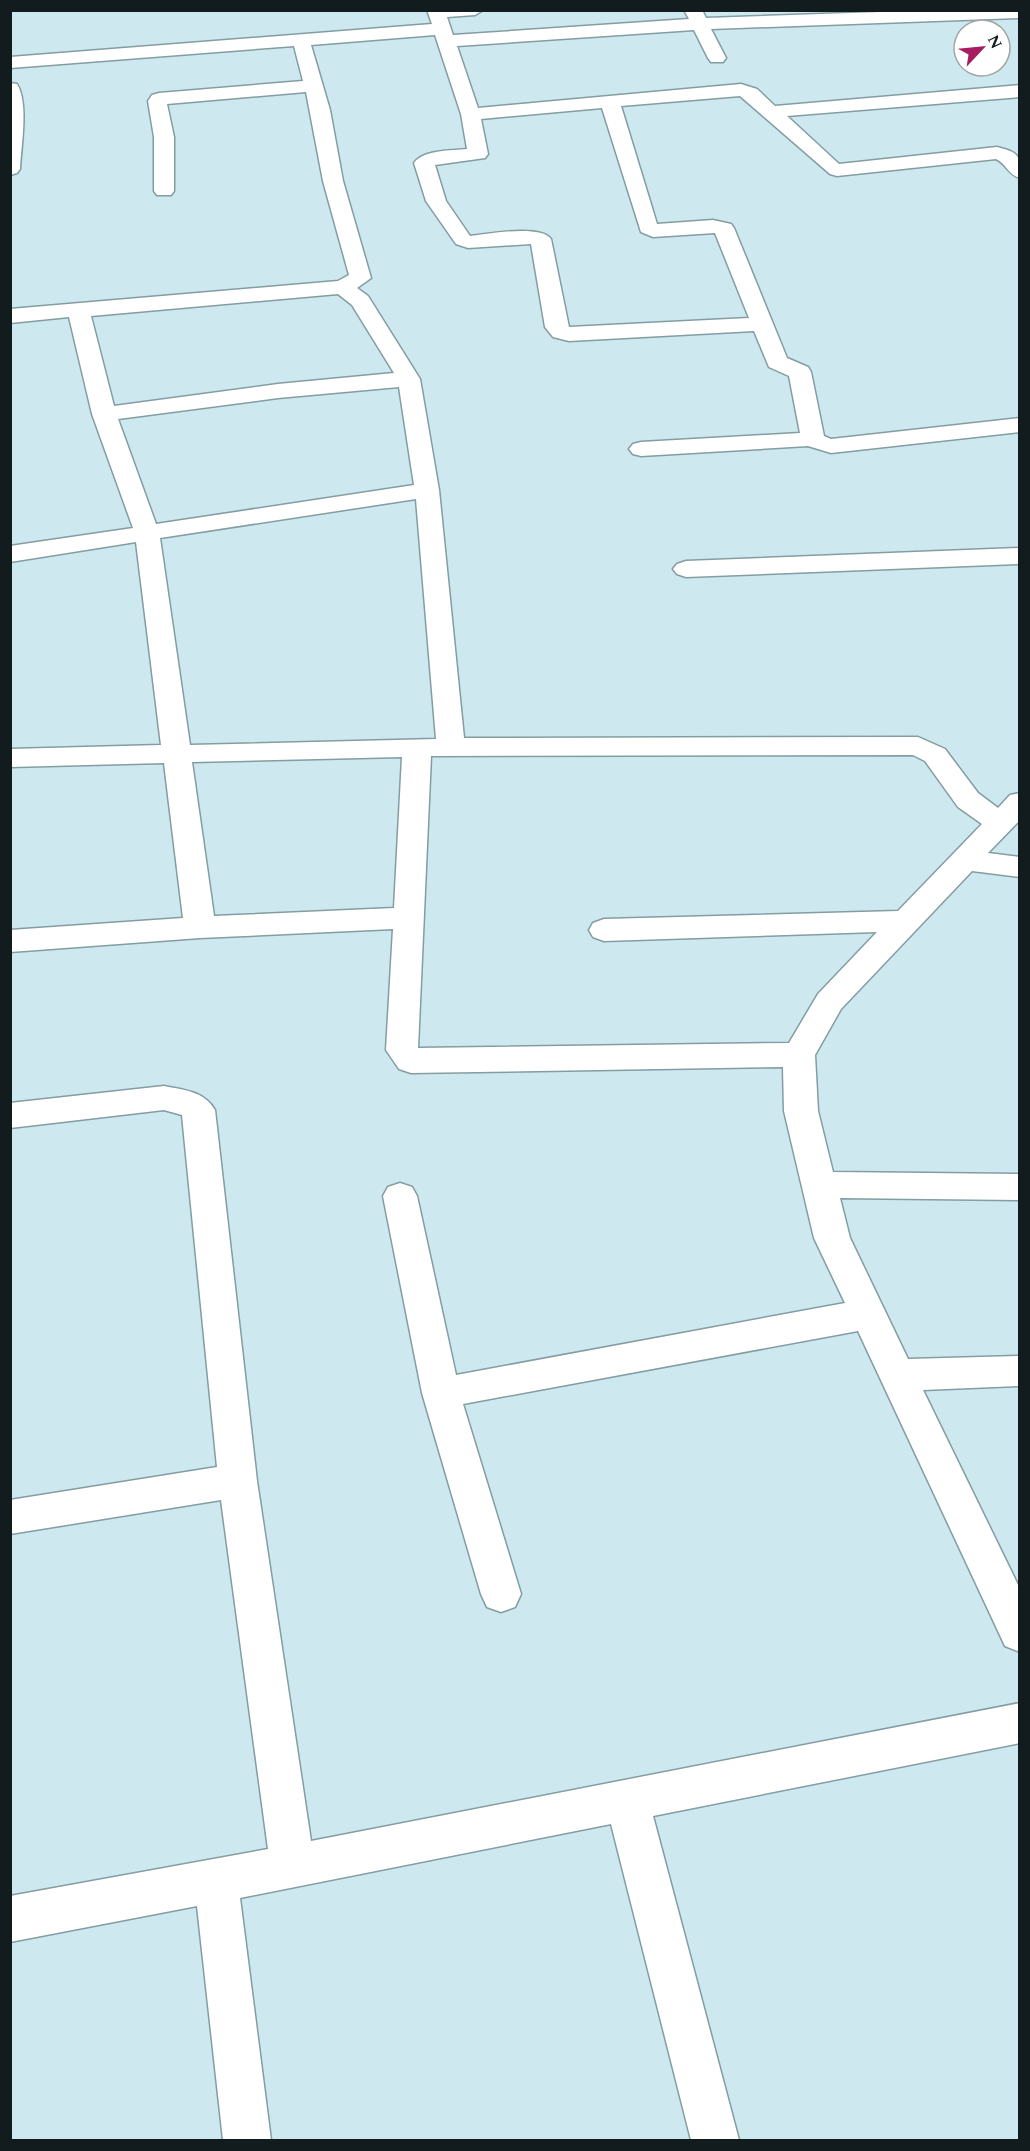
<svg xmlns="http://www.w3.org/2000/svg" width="1030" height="2151" viewBox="0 0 1030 2151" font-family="Spectral,serif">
	<rect width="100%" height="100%" fill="#cde9ef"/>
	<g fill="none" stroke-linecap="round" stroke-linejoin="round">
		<!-- minor casing -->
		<g stroke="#839da2" stroke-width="3">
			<g id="minor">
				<path d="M427,10H483L475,15L447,17L453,35L689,19L684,10H702L706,18L939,10H1020V18L711,29L726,58L723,62H711L708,58L694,30L457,46L478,108L741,84L757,89L775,106L1020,85V97L787,116L839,164L997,147C1020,153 1020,155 1020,178C1008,175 1006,163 996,159L837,176L830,174L740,96L621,106L657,224L713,220L731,224L734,228L787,358L808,367L811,372L824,436L831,439L1020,418V432L831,453L808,446L641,456L633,454L629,449L633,444L641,442L800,433L789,376L769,367L754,331L569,341L553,337L545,327L531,244L468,248L456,244L426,201L414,163C424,149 452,151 467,149L461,114L435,35L311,45L330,110L343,181L371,278L357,288L368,296L420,379L439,490L464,738L918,737L945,749L978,793L998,808L1010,795L1020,793V820L988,853L1020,857V877L972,871L841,1009L815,1055L818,1111L833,1172L1020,1174V1200L840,1198L850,1238L908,1359L1020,1356V1386L923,1390L1020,1589V1652L1005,1646L858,1331L463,1404L521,1594L515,1607L501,1612L487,1607L481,1594L422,1393L383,1196L388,1187L400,1183L412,1187L417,1196L456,1375L845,1303L814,1238L784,1111L783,1067L411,1073L399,1069L386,1050L393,929L200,938L10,952V930L183,918L164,763L10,767V749L161,745L136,542L10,562V546L133,528L92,414L69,317L10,323V309L338,281L349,275L323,181L306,92L167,104L174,137V191L171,195H157L154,191V137L148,101L152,95L159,93L303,81L294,46L10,68V57L432,24ZM602,108L641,232L653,237L715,233L749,318L569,327L551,239C541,224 488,234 470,236L446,201L435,165L485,158L488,154L481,119ZM338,294L352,305L394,373L278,384L114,406L91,316ZM399,387L414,485L156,524L118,419L278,398ZM416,499L436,739L190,745L160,538ZM913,755L925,761L958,807L982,824L898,911L604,919L593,923L589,930L593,937L604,941L877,932L818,994L789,1043L418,1048L431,756ZM402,757L394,908L214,916L192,762Z"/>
				<path d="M10,83L17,84C29,103 21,147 20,169L17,173L10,175Z"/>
				<polygon points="1020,548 1020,564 686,577 677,574 673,569 677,564 686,561"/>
				<path d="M164,1086C184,1090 204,1091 215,1110L257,1481L311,1841L1020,1703V1743L653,1816L739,2140H691L611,1824L240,1898L271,2140H223L197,1906L10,1942V1896L268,1849L221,1500L10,1534V1500L217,1467L182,1115L164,1110L10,1128V1103Z"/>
			</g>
		</g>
		<!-- minor -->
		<use href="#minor" fill="#fff" fill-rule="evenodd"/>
	</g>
	<!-- border -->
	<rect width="1030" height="2151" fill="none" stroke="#121c1e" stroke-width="24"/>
	<!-- north arrow -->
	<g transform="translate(982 48) rotate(64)"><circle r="28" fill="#ffffff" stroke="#a0a4a5" stroke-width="1.5"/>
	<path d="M0-4.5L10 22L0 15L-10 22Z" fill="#a71d61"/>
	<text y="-9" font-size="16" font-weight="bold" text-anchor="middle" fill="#121c1e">N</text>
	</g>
</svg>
